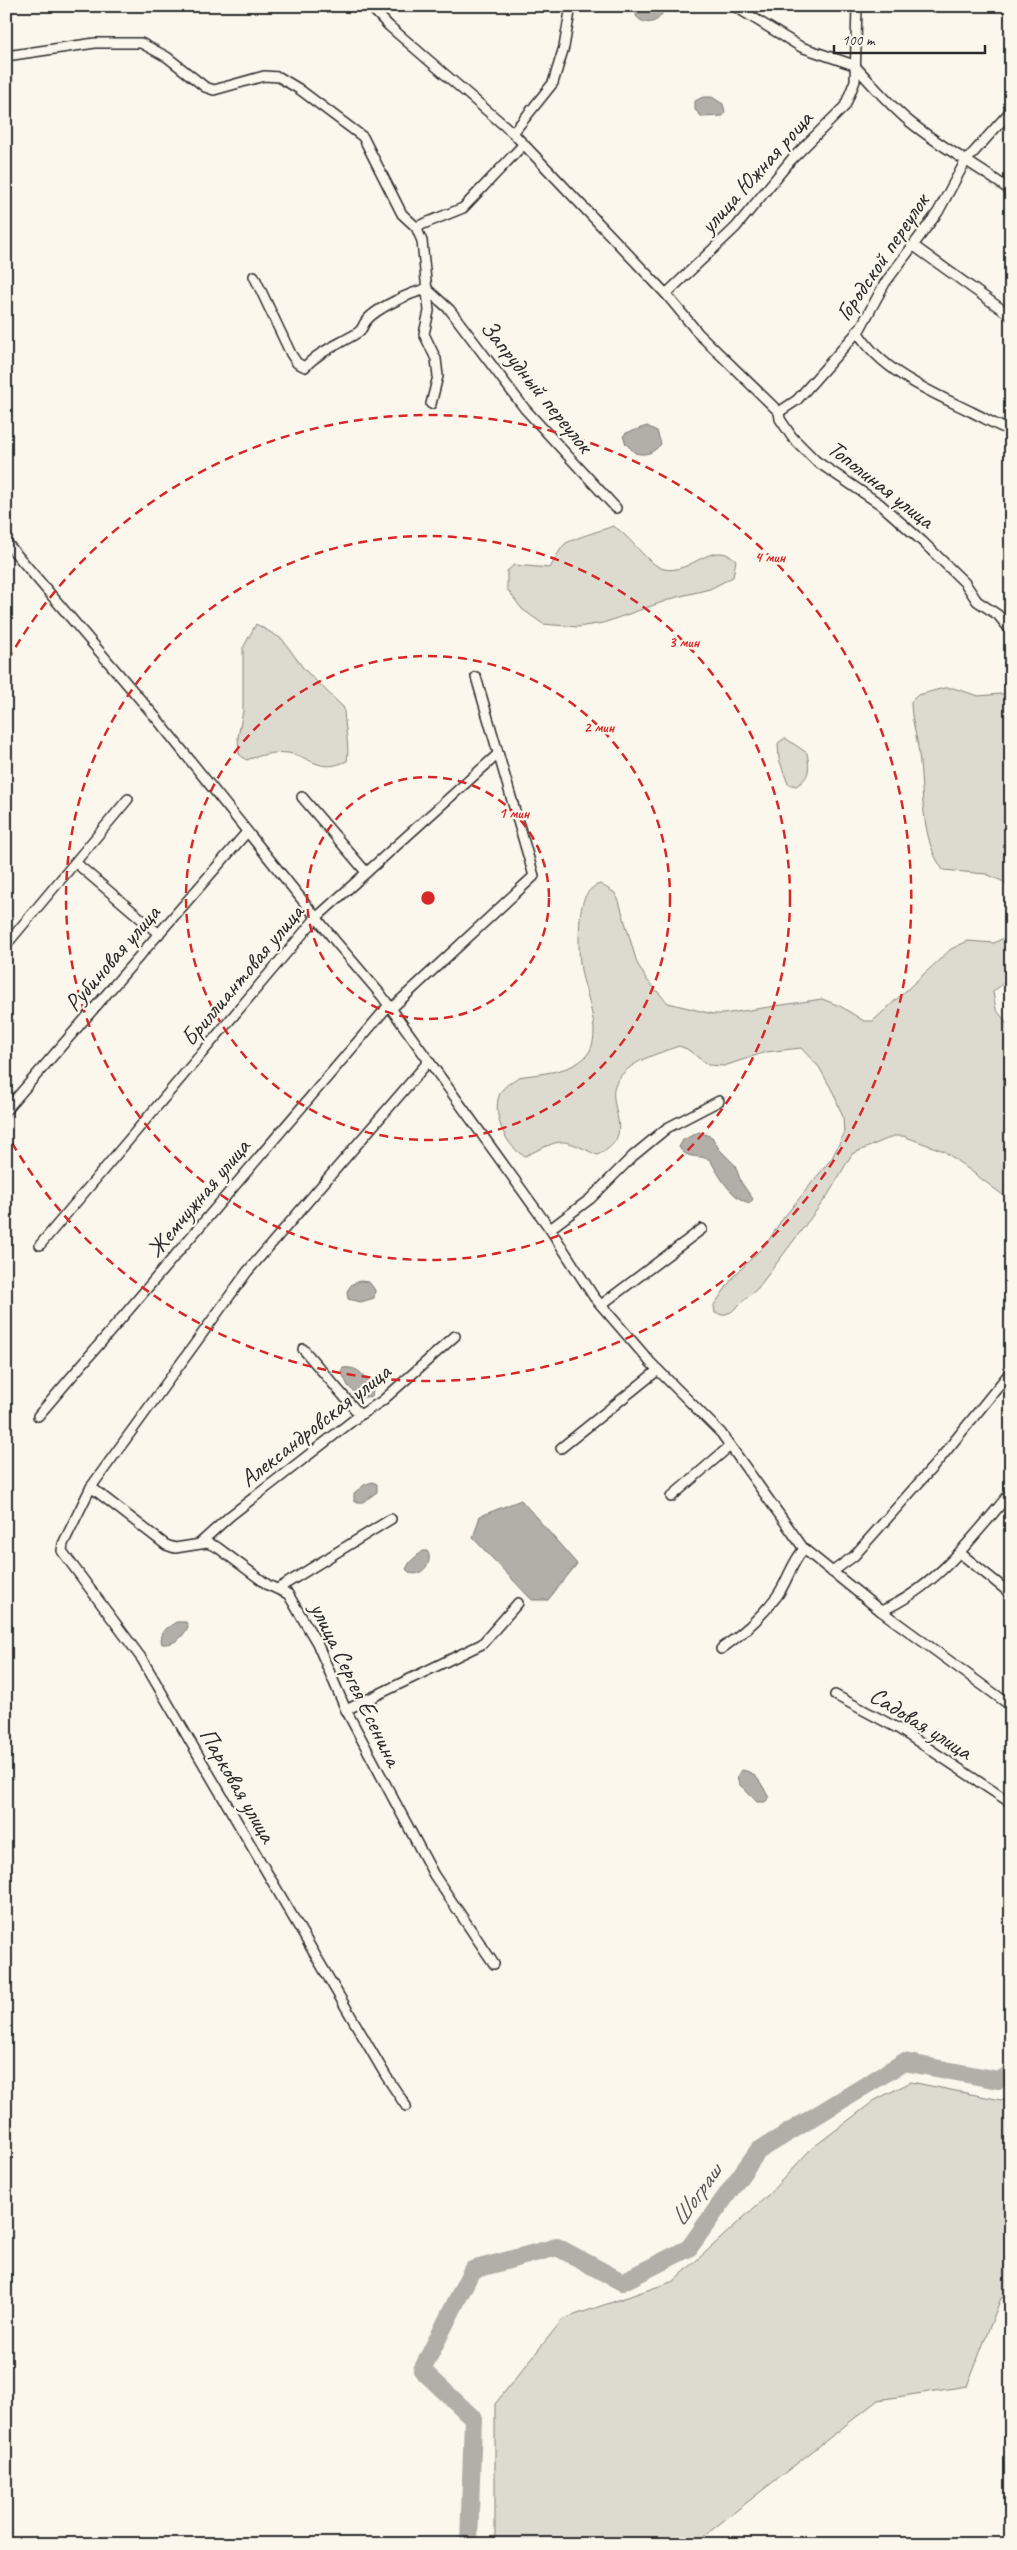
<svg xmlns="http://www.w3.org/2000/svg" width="1017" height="2550" viewBox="0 0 1017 2550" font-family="Caveat,sans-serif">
	<rect width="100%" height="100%" fill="#fbf7ec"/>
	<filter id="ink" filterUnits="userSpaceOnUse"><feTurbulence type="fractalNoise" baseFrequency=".02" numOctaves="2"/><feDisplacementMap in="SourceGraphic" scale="10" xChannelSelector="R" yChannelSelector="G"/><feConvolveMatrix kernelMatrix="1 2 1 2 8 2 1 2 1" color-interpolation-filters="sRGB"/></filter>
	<g filter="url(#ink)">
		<!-- green -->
		<g fill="#dddad0" stroke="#84827e">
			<path d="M613,526C631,536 646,564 664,569C691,575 712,538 736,560L733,577L710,589L677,597L603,623L578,627L543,624L522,609L507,589V571L514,565L550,568C555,560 559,550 565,544C571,539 603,530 613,526Z"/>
			<path d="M256,624L282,639L304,669L344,708C344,724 350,746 347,761C319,774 312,757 288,753C274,751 259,756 246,760L239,754L238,737L243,711V648Z"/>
			<path d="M944,688H953L979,696L1011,693V885L986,874L943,870C920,838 924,793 919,754C917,736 911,720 911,701L918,695Z"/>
			<path d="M785,738L807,753C810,768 810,778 796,786L788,784L779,759L778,743Z"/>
			<path d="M600,884L615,893L619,901L637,963L647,980L668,1003L713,1014H723L822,999L840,1006L864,1021H873L951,949L968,941L994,943L1011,934V977L993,992L996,1009L1011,1029V1201L944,1151L903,1136H894L852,1154L828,1195L758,1288L731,1312L723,1315L715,1313L714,1305L734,1276L767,1243L781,1221L832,1158L844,1134L843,1117L833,1092L819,1067L801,1048L766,1052L724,1066L708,1065L687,1049L679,1046C657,1054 628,1061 616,1083C605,1105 639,1137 597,1155C559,1137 564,1138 525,1156C507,1149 492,1115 499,1096C501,1088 512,1081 519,1077C540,1073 572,1073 587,1055C604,1034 585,994 581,970C578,952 579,935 580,917C582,902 585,889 600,884Z"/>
			<polygon points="911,2082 1001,2100 1011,2096 1011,2296 1001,2298 967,2386 878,2400 704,2536 705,2544 495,2544 495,2404 563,2319 674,2281 767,2196 811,2149 875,2100"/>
		</g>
		<!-- water -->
		<g fill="#b1afa7" stroke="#7b7a75">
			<path d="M636,6H663L662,14C656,24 644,26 636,16Z"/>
			<polygon points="703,97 712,97 723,104 725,112 723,116 702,117 695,110 695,101"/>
			<path d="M647,426L657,431L661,444C653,453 646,456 635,453L626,444L623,436L626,433Z"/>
			<path d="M699,1132L712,1137L719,1149L735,1165L741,1182L753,1199L750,1203C731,1199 719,1175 710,1160C699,1154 686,1160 679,1147L683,1140Z"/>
			<polygon points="360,1281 369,1282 375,1290 374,1298 361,1302 348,1299 347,1291 352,1284"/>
			<path d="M343,1368C360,1366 365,1377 373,1390L372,1396L360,1398L348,1386L341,1371Z"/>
			<polygon points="372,1482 377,1484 377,1492 363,1502 354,1502 354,1493 364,1485"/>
			<polygon points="521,1500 577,1564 548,1600 532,1600 473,1538 480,1516"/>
			<path d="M422,1551H427C436,1563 416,1583 406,1569L410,1562Z"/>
			<path d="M176,1622H186L188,1627C183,1637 175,1645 162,1644L161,1640L163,1631Z"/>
			<path d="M742,1770C757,1772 762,1785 769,1798L765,1802H757L739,1784L737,1776Z"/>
		</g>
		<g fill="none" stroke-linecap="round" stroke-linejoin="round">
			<!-- river -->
			<polyline stroke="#b1afa7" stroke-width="18" points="469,2544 473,2418 422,2370 472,2270 557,2247 622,2282 689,2248 758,2151 904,2062 998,2080 1011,2075"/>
			<!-- street casing -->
			<g stroke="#2b2b2b" stroke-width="12">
				<g id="street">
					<polyline points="370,6 389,26 513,133 666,294 699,334 779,412"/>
					<polyline points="734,6 801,47 854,65"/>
					<polyline points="6,56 95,43 141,43 167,57 205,87 214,90 264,76 279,77 299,89 363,137 402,214 416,227 463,208 524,144"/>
					<path d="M854,65C872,84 890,106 910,122C942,148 978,166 1011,191"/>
					<polyline points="513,133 553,83 564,47 571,6"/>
					<polyline points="416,227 422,241 429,311 424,334 436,359 438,376 431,404"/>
					<polyline points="914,246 1011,316"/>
					<path d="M254,276L291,354L297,363L305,367C319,351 340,344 357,333C363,330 362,326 366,321C376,308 412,292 427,289L450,310L525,409L616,508"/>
					<polyline points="666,294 736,227 791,160 845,106 855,81 857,6"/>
					<path d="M857,331C882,372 931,392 972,412C985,418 998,427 1011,430"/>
					<polyline points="779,412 797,400 860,329 885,283 938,212 965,162 1007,115"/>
					<polyline points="779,412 780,419 792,437 816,461 880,504 923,542 965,583 977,601 998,615 1011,631"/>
					<polyline points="6,542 157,719 336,942 382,996 550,1229 594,1297 651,1363 721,1433 804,1549 881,1611 1011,1706"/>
					<polyline points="302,797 366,872"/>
					<polyline points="76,863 159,934"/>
					<polyline points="6,945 128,799"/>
					<polyline points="392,1008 534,876 476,677"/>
					<polyline points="6,1110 247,832"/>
					<polyline points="550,1229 590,1199 633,1156 667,1128 719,1101"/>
					<polyline points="40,1245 316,918 498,754"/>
					<polyline points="601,1305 702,1229"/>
					<polyline points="303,1349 360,1415"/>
					<polyline points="38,1416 389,1005"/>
					<polyline points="561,1448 658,1370"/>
					<polyline points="91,1487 166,1545 175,1548 207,1543 217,1547 268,1585 288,1594 317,1643 346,1710 434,1875 494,1964"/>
					<polyline points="671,1497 730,1446"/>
					<polyline points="199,1544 230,1516 360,1415 382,1401 455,1336"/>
					<polyline points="960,1553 1011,1594"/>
					<polyline points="832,1572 854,1556 939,1460 1011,1371"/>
					<polyline points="279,1588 391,1519"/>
					<path d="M881,1611C937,1587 973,1537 1011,1492"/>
					<path d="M721,1649C741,1635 762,1616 777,1596C788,1581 791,1563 804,1549"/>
					<polyline points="835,1695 899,1729 1011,1803"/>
					<polyline points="346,1710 482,1644 518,1603"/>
					<polyline points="406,2106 386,2076 142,1659 62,1551 63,1544 91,1487 247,1272 429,1061"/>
				</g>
			</g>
			<!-- street -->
			<use href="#street" stroke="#fbf7ec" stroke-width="9"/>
		</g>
	</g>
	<!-- distance rings -->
	<g fill="none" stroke="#d62828" stroke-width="2.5" stroke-dasharray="9 6">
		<circle cx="428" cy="898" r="121"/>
		<circle cx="428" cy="898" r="242"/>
		<circle cx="428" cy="898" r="362"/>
		<path d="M8 660A483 483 0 1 1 8 1136"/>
	</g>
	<g text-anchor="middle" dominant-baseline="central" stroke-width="4.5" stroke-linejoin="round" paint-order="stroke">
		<!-- street labels -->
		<g font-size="24" fill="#2b2b2b" stroke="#fbf7ec">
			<text transform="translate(756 172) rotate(-48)">улица Южная роща</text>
			<text transform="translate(882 257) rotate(-56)">Городской переулок</text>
			<text transform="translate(537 386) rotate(51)">Запрудный переулок</text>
			<text transform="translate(881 484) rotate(38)">Тополиная улица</text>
			<text transform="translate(112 958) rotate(-49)">Рубиновая улица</text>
			<text transform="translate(242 975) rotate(-50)">Бриллиантовая улица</text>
			<text transform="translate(198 1198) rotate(-50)">Жемчужная улица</text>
			<text transform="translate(315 1425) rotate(-38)">Александровская улица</text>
			<text transform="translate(356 1684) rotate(64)">улица Сергея Есенина</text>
			<text transform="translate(921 1723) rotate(32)">Садовая улица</text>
			<text transform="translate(238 1785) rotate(60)">Парковая улица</text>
		</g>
		<!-- water labels -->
		<g font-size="25" font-style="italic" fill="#5a5956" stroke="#fbf7ec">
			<text transform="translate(696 2195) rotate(-54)">Шограш</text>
		</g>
	</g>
	<circle cx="428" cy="898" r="8" fill="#d62828" stroke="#fbf7ec" stroke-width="2.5"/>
	<g font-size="15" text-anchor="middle" font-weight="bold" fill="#d62828" stroke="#fbf7ec" stroke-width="4.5" stroke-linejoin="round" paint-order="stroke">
		<text x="770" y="562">4 мин</text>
		<text x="684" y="647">3 мин</text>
		<text x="599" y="732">2 мин</text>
		<text x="514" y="818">1 мин</text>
	</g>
	<!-- margin -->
	<rect width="1017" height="2550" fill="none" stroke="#fbf7ec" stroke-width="25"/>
	<rect x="12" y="12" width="992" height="2525" fill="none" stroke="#2b2b2b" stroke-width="2" filter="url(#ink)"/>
	<!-- scale -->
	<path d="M834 45v8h151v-8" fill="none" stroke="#2b2b2b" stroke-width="2.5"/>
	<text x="842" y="45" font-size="15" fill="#2b2b2b" stroke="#fbf7ec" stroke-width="4" paint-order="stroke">100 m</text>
</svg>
